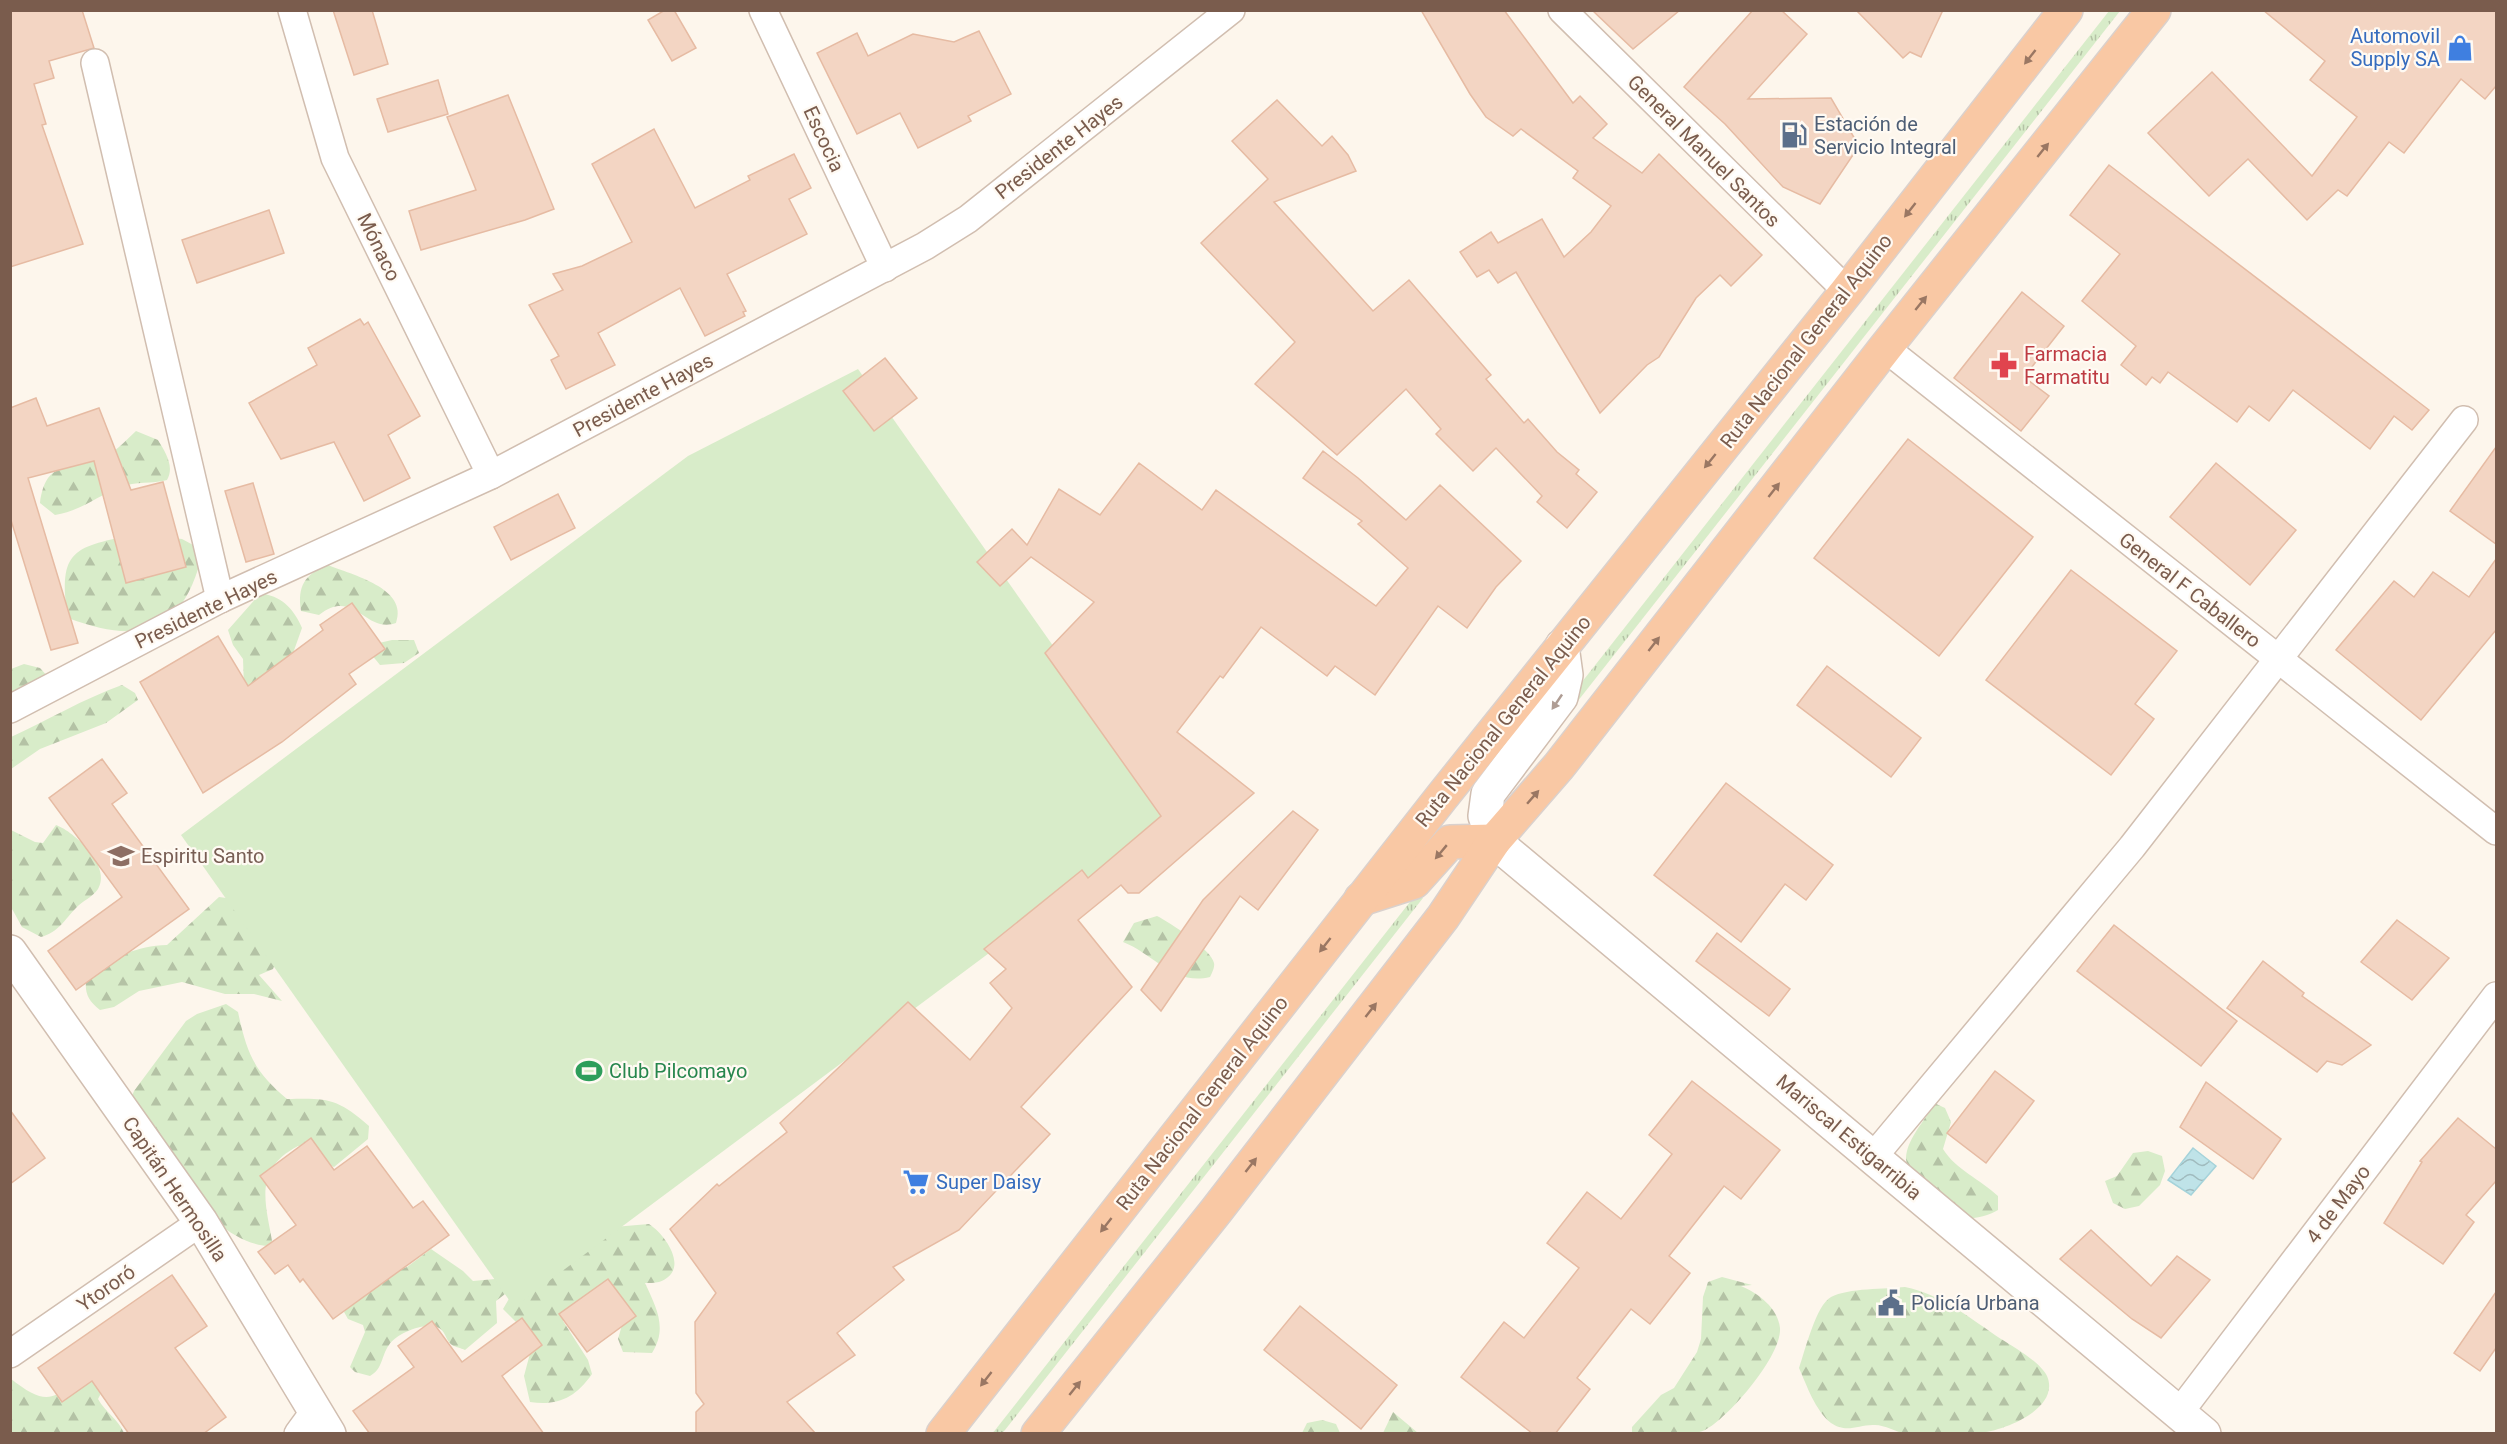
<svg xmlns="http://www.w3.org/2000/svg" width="2507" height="1444" viewBox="0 0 2507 1444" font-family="Roboto,sans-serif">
	<defs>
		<pattern id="grass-tufts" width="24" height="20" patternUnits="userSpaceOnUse" patternTransform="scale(1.5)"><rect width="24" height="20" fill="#d8ecc9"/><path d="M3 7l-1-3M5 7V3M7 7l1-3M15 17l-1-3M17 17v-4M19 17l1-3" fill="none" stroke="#b4c2a5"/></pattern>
		<pattern id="forest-firs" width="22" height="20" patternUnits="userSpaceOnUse" patternTransform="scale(1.5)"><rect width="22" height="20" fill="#d8ecc9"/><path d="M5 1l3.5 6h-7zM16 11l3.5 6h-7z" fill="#b4c2a5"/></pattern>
		<pattern id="water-waves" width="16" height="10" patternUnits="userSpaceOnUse" patternTransform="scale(1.5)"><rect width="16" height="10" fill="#bfe3e8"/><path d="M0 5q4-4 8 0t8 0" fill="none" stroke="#a0bbbe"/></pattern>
	</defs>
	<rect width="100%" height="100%" fill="#fdf6ec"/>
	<!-- grass -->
	<g fill="url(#grass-tufts)">
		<polygon points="2109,11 2120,11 1526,767 1519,762"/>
		<polygon points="1417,893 1423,898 1005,1430 1002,1433 992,1434"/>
	</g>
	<!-- forest -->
	<g fill="url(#forest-firs)">
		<path d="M136,431L158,440C165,452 175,466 167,480C152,484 136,481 120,487C98,496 80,511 55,515L40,503C46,460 66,471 98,460C113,455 124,442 136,431Z"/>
		<path d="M137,534L182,539L195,546L201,559C181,635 137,644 68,618C57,548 75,547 137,534Z"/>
		<path d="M328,565C352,575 409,588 396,623C365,634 354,587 319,615L301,611C297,586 305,574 328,565Z"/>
		<path d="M264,594C283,597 295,611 302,628L292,656L293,677L244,688L243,659L233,645L228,630L257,597Z"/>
		<polygon points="392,640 414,640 419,653 404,663 380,665 371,654 379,643"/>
		<polygon points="24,664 40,668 49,678 11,698 11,669"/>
		<path d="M122,685L135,693L138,700L106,723L40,749L11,769V737C48,720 83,699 122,685Z"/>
		<path d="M56,825C75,832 112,867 98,889C93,897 82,901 76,908C64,920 59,932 41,937L22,927L11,907V830L35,842L43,843Z"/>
		<path d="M219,897L234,899L284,941L273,969L259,975L282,1001L254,994H225L182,982L139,991L114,1007L100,1010C86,999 84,991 87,973C113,959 137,945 167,945Z"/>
		<path d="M1157,916C1169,922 1212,950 1214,963C1215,967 1212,973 1210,977C1174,986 1154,954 1123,942L1134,923Z"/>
		<path d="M226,1004L238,1012C247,1054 254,1071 287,1099C328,1098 337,1098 369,1126L368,1139L334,1167C319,1162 314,1151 298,1146C252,1170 266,1204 273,1246C210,1247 161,1151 129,1104L134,1091L186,1021L197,1014Z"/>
		<path d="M1932,1102L1945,1108L1951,1122L1943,1149C1956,1170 1980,1179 1998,1196V1210C1985,1218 1959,1223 1945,1214C1931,1206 1906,1173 1906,1158C1907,1140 1922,1124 1931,1109Z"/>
		<polygon points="2148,1151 2162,1156 2165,1171 2160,1185 2139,1206 2125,1209 2113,1203 2105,1181 2117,1176 2133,1153"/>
		<path d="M649,1224C666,1235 691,1271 659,1282C655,1283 649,1283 645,1283C656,1307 668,1328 652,1353L623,1352L618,1339L622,1325L567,1309L563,1321L588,1360L592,1374C575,1398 558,1406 530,1402L524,1376L532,1346L523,1329L503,1309L510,1297L602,1228Z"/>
		<path d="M431,1249L463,1271L473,1281L495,1279L509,1291L496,1301L497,1323L465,1350C461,1348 455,1347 452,1345C445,1340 446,1330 437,1327C423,1323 397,1333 389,1345C381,1356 383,1369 370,1376L355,1372L350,1367L365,1332L363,1325L348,1319L344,1312L360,1287L371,1278L407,1267Z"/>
		<path d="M1722,1277L1752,1285L1741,1286C1758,1293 1778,1308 1780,1328C1782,1356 1728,1418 1705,1430C1689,1438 1650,1434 1632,1433V1427L1661,1395L1674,1388L1697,1352L1701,1339L1703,1297L1708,1282Z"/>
		<path d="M1905,1287C1941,1294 1971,1319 2001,1339C2014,1347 2040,1362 2047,1376C2061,1409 2003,1431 1979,1433C1957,1436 1928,1436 1906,1434C1896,1432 1885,1425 1875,1425C1859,1424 1847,1434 1831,1423C1815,1410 1807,1386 1799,1368C1805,1351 1816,1305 1831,1297C1848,1288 1886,1289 1905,1287Z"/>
		<path d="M92,1362L111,1374L98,1399C106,1413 118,1419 124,1433H11L10,1378C53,1413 58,1395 92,1362Z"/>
		<polygon points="1393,1412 1418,1433 1383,1433"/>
		<polygon points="1322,1420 1336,1424 1340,1433 1302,1433 1307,1423"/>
	</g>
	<!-- park -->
	<polygon fill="#d8ecc9" points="858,369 1173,816 514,1307 181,835 688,456"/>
	<!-- water -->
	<polygon fill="url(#water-waves)" stroke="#a5d3da" stroke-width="1.5" points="2193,1148 2216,1166 2191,1195 2168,1180"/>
	<!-- building -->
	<g fill="#f3d5c3" stroke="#e6bba3" stroke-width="1.5">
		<polygon points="10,10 82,10 94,48 49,61 54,78 34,84 46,124 42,125 83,244 10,267"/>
		<polygon points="333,10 372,10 388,64 354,75"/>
		<polygon points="665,10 674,10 696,48 672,61 648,20"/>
		<polygon points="1421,10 1504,10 1573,103 1580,96 1607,124 1593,138 1642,173 1659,154 1762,255 1731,286 1720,275 1696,298 1659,357 1647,365 1600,413 1516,272 1498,283 1489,270 1477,277 1460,252 1491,232 1498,243 1542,219 1564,257 1591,232 1611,206 1573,178 1578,171 1521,129 1513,136 1486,117 1470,94"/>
		<polygon points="1592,10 1680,10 1633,49"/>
		<polygon points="1753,10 1781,10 1807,34 1748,99 1831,98 1859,146 1820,204 1783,187 1725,124 1684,87"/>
		<polygon points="1856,10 1943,10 1921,57 1910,52 1903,58"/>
		<polygon points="2263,10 2496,10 2496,86 2485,99 2461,79 2404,153 2389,142 2347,196 2338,190 2307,220 2248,159 2209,196 2148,133 2212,72 2312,176 2357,117 2310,80 2325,61"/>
		<polygon points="979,31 1011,94 968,116 971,121 918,148 900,113 857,134 817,53 857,33 868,56 913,34 954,42"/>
		<polygon points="438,80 448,114 388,132 377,99"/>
		<polygon points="508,95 554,209 525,220 421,250 409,211 476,190 447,117"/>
		<polygon points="1277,100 1322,146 1332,136 1348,155 1356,171 1274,202 1373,311 1409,280 1491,375 1486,379 1524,423 1528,419 1557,452 1579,470 1576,474 1597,492 1567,528 1537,502 1542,496 1496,448 1473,471 1436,434 1441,429 1406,389 1337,455 1255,384 1295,342 1201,243 1268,179 1232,141"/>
		<polygon points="654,129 695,208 750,180 748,176 794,154 811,188 789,199 807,234 727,274 746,311 743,312 745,316 705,336 680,288 598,333 615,365 566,389 551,360 559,356 529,305 563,290 553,274 582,266 632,242 592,164"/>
		<polygon points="2109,165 2429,410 2412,430 2394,416 2370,449 2293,390 2269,421 2249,406 2237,422 2168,372 2160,383 2152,377 2146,385 2121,365 2136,346 2082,301 2120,254 2070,215"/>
		<polygon points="269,210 284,253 197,283 182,240"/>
		<polygon points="2022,292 2064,326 2024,377 2049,396 2021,431 1954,378"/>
		<polygon points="360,319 364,325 368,322 420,416 388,435 410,478 364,501 334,442 281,459 249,403 317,365 308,348"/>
		<polygon points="885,358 917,398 874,431 843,391"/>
		<polygon points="36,398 47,426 99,408 131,490 163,482 186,567 126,583 94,461 28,478 78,643 51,650 10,517 10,408"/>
		<polygon points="1908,439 2033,537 1939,656 1814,558"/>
		<polygon points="2496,447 2496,544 2450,511"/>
		<polygon points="1323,451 1358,478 1406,520 1440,485 1521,561 1496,587 1467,628 1438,606 1375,695 1335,666 1327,676 1261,627 1223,678 1220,676 1177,732 1254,793 1139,893 1128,893 1121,885 1078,920 1132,987 1021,1107 1050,1134 959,1230 893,1267 904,1280 837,1333 855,1355 787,1402 816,1434 696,1434 696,1412 704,1404 696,1393 695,1322 716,1293 670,1229 717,1184 719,1186 787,1132 780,1123 908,1002 970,1060 1012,1008 990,983 1006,969 984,949 1082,870 1088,878 1161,816 1045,653 1094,602 1031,557 1000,586 977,562 1012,529 1027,545 1059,489 1100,515 1139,463 1202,510 1216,490 1376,606 1408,568 1358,524 1362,521 1303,478"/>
		<polygon points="2216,463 2296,530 2250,585 2170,517"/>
		<polygon points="253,483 274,554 246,562 225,491"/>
		<polygon points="558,494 575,528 511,560 494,527"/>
		<polygon points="2496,559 2496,630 2421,720 2336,650 2394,581 2414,597 2433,572 2469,597"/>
		<polygon points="2071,570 2177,651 2135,704 2154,719 2111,775 1986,680"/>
		<polygon points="352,603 385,649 349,674 356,684 282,742 203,793 140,682 218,636 248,686 323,630 320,625"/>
		<polygon points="1827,666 1921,738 1891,777 1797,705"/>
		<polygon points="102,759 127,793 112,804 189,909 76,990 48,951 122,897 49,798"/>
		<polygon points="1726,783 1833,865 1806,900 1785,884 1741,942 1654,875"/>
		<polygon points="1293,811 1318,830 1258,910 1240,896 1161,1011 1141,990 1203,900"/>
		<polygon points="2397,920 2449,958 2412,1000 2361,962"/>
		<polygon points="2114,925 2237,1021 2201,1066 2077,971"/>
		<polygon points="1717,933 1790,989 1769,1016 1696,961"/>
		<polygon points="2263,961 2304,993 2302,996 2371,1045 2342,1065 2327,1061 2317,1072 2227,1008"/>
		<polygon points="1995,1071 2034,1101 1986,1163 1947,1133"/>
		<polygon points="1692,1081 1780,1150 1741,1199 1724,1186 1669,1256 1690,1273 1650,1324 1631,1309 1577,1378 1590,1389 1555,1434 1533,1434 1461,1377 1504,1322 1524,1338 1579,1268 1547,1243 1587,1192 1621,1219 1672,1154 1649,1135"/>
		<polygon points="2206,1082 2281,1139 2253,1179 2180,1127"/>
		<polygon points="10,1110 45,1158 10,1184"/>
		<polygon points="2458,1118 2496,1149 2496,1181 2466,1215 2474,1222 2443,1264 2384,1223 2422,1162 2420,1161"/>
		<polygon points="311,1138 334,1170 367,1146 413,1208 423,1201 449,1235 333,1319 303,1279 300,1282 288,1265 275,1274 258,1252 296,1225 260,1176"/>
		<polygon points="2091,1230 2151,1286 2177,1256 2210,1280 2161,1338 2132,1319 2060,1259"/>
		<polygon points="172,1275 207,1326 175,1348 226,1417 203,1434 129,1434 92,1381 62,1402 38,1368"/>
		<polygon points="608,1279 636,1316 587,1352 559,1314"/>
		<polygon points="2496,1292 2496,1348 2480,1371 2454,1353"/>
		<polygon points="1300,1306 1397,1385 1361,1429 1264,1350"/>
		<polygon points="522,1318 542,1345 502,1376 544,1434 370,1434 353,1411 414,1367 398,1346 432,1321 462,1362"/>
	</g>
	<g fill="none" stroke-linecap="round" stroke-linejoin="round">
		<!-- minor casing -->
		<g stroke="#d1beb0" stroke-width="30">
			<g id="minor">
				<polyline points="292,10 335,158 491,475"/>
				<polyline points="763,10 885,268"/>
				<polyline points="1562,10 1847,291"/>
				<polyline points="95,63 220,599"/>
				<polyline points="1885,348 2496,831"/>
				<polyline points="10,709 220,599 491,475 925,246 968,219 1231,10"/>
				<polyline points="1873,1157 2132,847 2464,420"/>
				<polyline points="10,1354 201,1222"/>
				<polyline points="2179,1413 2496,996"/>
				<polyline points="298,1434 314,1412"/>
			</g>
		</g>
		<!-- tertiary casing -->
		<g stroke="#d1beb0" stroke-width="36">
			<g id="tertiary">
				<polyline points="1562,646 1566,675 1561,697 1488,794 1485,816 1494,841 2204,1434"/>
				<polyline points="10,952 201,1222 329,1434"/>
			</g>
		</g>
		<!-- trunk casing -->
		<g stroke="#dad1cd" stroke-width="36">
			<g id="trunk">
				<polyline points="1361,899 1414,882 1450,842 1494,841"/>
				<polyline points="943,1434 1441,798 1847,291 2066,10"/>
				<polyline points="1038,1434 1216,1211 1443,917 1494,841 1559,766 1885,348 2154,10"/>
			</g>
		</g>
		<!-- minor -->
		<use href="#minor" stroke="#fff" stroke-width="27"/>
		<!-- tertiary -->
		<use href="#tertiary" stroke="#fff" stroke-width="33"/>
		<!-- trunk -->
		<use href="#trunk" stroke="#f9c8a4" stroke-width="33"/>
	</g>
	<!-- one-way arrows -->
	<defs><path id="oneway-solid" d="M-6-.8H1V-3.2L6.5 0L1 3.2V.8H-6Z" transform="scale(1.5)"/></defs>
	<g fill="#9a7763">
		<use href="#oneway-solid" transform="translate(2030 57) rotate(128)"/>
		<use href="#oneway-solid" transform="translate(2043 150) rotate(-51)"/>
		<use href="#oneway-solid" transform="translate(1910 210) rotate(128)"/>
		<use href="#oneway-solid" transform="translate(1921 303) rotate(-51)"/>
		<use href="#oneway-solid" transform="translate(1710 461) rotate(129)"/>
		<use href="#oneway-solid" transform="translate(1774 490) rotate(-52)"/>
		<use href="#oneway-solid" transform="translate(1654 644) rotate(-52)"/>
		<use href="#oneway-solid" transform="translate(1533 797) rotate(-49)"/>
		<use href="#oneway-solid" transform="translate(1441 852) rotate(130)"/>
		<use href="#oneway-solid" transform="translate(1325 945) rotate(128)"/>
		<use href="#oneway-solid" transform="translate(1371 1010) rotate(-52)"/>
		<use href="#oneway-solid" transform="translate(1251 1165) rotate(-52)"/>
		<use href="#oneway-solid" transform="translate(1106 1225) rotate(128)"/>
		<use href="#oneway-solid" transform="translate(986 1379) rotate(128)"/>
		<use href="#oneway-solid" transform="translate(1075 1388) rotate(-51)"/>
	</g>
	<use fill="#af9d94" href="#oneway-solid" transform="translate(1557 702) rotate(124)"/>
	<!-- icons -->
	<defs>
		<g id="shop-bare" transform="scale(2.07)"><path d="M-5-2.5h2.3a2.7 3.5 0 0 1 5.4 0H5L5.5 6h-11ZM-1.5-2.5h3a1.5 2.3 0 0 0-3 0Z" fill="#3f7fe0" stroke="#fffaf3" stroke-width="2.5" paint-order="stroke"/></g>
		<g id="fuel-bare" transform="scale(2.07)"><path d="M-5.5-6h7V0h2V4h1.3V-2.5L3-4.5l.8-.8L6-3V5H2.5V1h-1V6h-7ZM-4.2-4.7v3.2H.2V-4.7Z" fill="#5c6f8a" stroke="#fffaf3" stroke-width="2.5" paint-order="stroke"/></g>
		<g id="pharmacy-bare" transform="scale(2.07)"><path d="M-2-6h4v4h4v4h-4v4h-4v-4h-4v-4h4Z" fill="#e0444e" stroke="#fffaf3" stroke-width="2.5" paint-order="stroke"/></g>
		<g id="school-bare" transform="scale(2.07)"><path d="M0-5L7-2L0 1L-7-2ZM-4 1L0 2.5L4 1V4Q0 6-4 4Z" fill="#8d6e63" stroke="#fffaf3" stroke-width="2.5" paint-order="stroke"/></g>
		<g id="stadium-bare" transform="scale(2.07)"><path d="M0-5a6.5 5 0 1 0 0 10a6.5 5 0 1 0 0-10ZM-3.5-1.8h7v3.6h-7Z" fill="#2e9e5b" stroke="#fffaf3" stroke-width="2.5" paint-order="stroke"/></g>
		<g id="supermarket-bare" transform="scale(2.07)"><path d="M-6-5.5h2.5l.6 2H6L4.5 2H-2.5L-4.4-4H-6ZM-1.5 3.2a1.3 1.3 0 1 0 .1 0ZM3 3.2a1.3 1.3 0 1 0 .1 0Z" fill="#3f7fe0" stroke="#fffaf3" stroke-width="2.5" paint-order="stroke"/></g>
		<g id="civic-bare" transform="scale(2.07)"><path d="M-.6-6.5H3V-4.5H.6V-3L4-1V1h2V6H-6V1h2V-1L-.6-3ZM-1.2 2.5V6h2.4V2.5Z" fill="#5c6f8a" stroke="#fffaf3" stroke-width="2.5" paint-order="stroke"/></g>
	</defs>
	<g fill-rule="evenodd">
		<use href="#shop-bare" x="2460" y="48"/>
		<use href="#fuel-bare" x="1794" y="135"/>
		<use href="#pharmacy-bare" x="2004" y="365"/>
		<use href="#school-bare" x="121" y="856"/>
		<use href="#stadium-bare" x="589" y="1071"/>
		<use href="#supermarket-bare" x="916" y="1182"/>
		<use href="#civic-bare" x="1891" y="1303"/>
	</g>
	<g text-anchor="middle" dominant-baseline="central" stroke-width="4.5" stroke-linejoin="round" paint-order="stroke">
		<!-- shop labels -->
		<g font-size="20" fill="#366cbe" stroke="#fffaf3" text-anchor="end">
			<text x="2440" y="36">Automovil<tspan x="2440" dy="23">Supply SA</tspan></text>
			<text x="936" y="1182" text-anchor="start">Super Daisy</text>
		</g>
		<!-- service labels -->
		<g font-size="20" fill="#4e5e75" stroke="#fffaf3" text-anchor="start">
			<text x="1814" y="124">Estación de<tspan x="1814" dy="23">Servicio Integral</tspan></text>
			<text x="1911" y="1303">Policía Urbana</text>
		</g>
		<!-- street labels -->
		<g font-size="20" fill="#7a5c4d" stroke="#fffaf3">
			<text transform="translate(824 139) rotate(65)">Escocia</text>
			<text transform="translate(1059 147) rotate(-38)">Presidente Hayes</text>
			<text transform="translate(1704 151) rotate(45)">General Manuel Santos</text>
			<text transform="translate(379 247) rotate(64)">Mónaco</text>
			<text transform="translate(1806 341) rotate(-52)">Ruta Nacional General Aquino</text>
			<text transform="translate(643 395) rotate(-28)">Presidente Hayes</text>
			<text transform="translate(2190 590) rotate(38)">General F Caballero</text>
			<text transform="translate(206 609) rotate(-26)">Presidente Hayes</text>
			<text transform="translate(1503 721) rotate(-51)">Ruta Nacional General Aquino</text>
			<text transform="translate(1202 1103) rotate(-52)">Ruta Nacional General Aquino</text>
			<text transform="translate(1849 1137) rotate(40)">Mariscal Estigarribia</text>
			<text transform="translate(175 1189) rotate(56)">Capitán Hermosilla</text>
			<text transform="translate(2338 1204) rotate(-53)">4 de Mayo</text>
			<text transform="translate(106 1288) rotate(-35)">Ytororó</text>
		</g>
		<!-- health labels -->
		<g font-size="20" fill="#be3a42" stroke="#fffaf3" text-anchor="start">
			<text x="2024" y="354">Farmacia<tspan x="2024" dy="23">Farmatitu</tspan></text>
		</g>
		<!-- education labels -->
		<g font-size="20" fill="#785e54" stroke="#fffaf3" text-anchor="start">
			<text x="141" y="856">Espiritu Santo</text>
		</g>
		<!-- leisure labels -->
		<g font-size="20" fill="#27864d" stroke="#fffaf3" text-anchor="start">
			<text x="609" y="1071">Club Pilcomayo</text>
		</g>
	</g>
	<!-- border -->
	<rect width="2507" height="1444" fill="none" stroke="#7a5c4d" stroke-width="24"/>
</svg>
